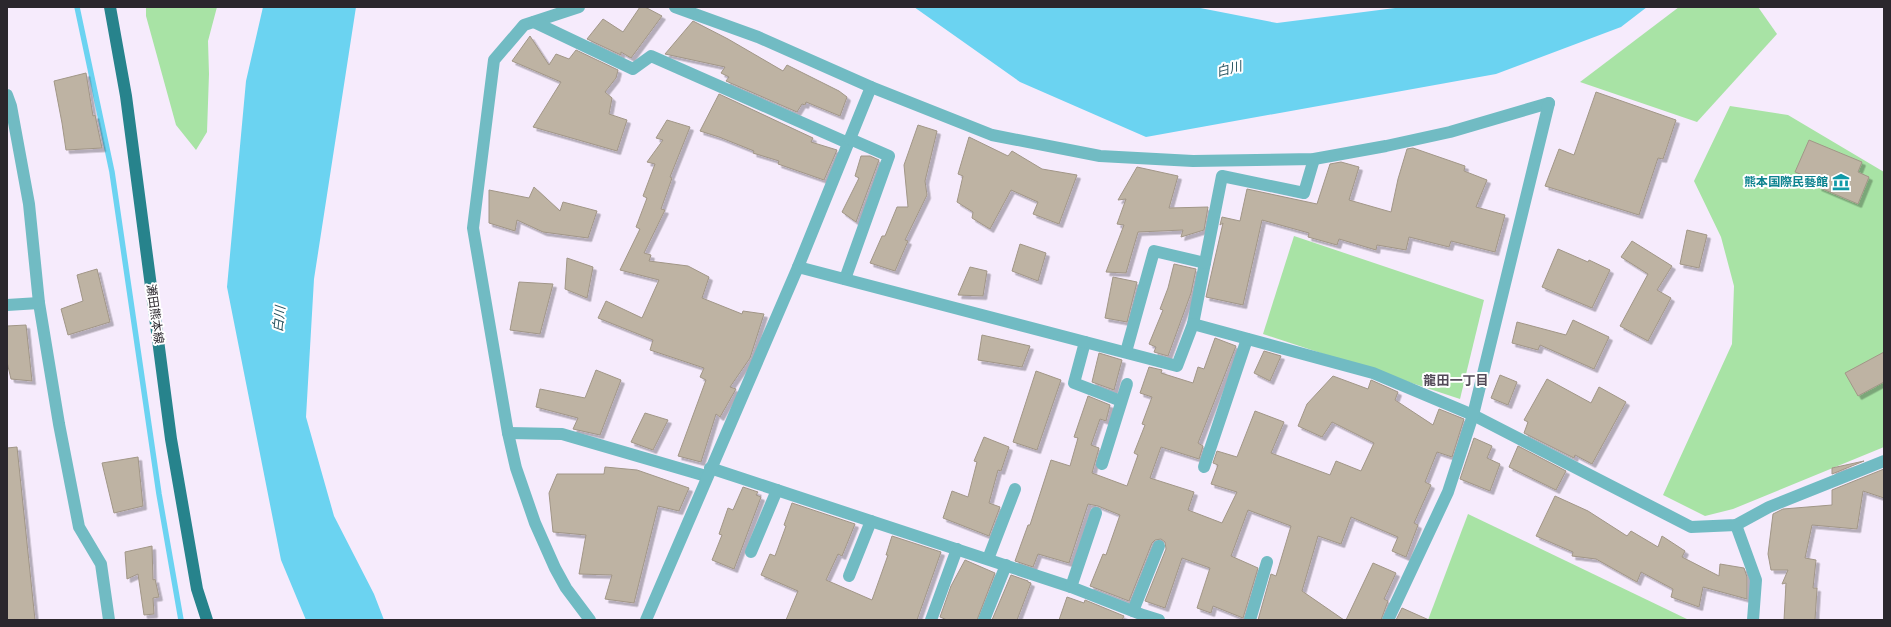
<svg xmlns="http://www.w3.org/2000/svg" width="1891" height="627" viewBox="0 0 1891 627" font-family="'DM Sans','Noto Sans JP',sans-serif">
	<defs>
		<filter id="shadow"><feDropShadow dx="3.5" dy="3.5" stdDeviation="0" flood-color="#0004"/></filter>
	</defs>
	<rect width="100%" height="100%" fill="#f6ebfc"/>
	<!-- green -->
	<g fill="#a8e3a5">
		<polygon points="146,7 217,7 208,41 209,74 207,132 196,150 176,125 146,16"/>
		<polygon points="1679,7 1758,7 1777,34 1697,122 1580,82"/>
		<polygon points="1730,106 1788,115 1884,172 1884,447 1733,509 1705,516 1663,495 1732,344 1734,286 1721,237 1694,181"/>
		<polygon points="1294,236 1484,300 1460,399 1263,334"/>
		<polygon points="1468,514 1689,620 1428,620"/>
	</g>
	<!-- water -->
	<g fill="#6bd3f1">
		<polygon points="263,7 356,7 314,279 306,417 334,516 374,594 384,620 306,620 281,560 227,287 246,81"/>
		<polygon points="914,7 1195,7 1277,23 1403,7 1647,7 1621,27 1496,74 1146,137 1020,82"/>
	</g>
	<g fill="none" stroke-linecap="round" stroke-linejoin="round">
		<!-- stream -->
		<polyline stroke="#6bd3f1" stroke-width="5.5" points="77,7 112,172 159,494 181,620"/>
	</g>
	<!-- building -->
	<g fill="#beb3a3" stroke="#a19687" filter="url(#shadow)">
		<polygon points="640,7 645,7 662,16 631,58 621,52 621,55 587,39 603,19 623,32"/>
		<polygon points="693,21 728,39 783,71 787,65 839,91 847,97 840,116 806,102 805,105 802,104 797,112 726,81 729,77 721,73 725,67 665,54"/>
		<polygon points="530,36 549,65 556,54 569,59 576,50 618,70 616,78 605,92 612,98 609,114 627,120 617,151 533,127 561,82 512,61"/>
		<polygon points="86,73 93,116 95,115 102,148 66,150 62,123 54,81"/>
		<polygon points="1596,92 1676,120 1663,159 1658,158 1639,215 1545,186 1559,149 1574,155"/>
		<polygon points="719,94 813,138 811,142 837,150 824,180 778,164 779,161 753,153 754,151 719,137 700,131"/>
		<polygon points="667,120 690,127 670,177 672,178 661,209 665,210 644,253 651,255 649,261 688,266 709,277 702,298 742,314 743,311 764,314 750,358 730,387 736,389 720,417 716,414 701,462 678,456 706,380 700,377 704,368 650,350 653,340 598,318 606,301 642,318 659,280 620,270 640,229 636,227 647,198 643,196 655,164 647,162 663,140 656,138"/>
		<polygon points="918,125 937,131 925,181 927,195 905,240 908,241 895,271 870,263 882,236 885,236 897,207 908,207 904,165"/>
		<polygon points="969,137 1008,156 1012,151 1042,169 1077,175 1059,224 1033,214 1038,202 1011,190 990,229 972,218 973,212 957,202 963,176 958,174"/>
		<polygon points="1809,140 1862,162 1858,172 1869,177 1858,204 1818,187 1820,182 1795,172"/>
		<polygon points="1413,148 1465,166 1464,171 1487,180 1476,207 1505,215 1495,252 1451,241 1449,247 1409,237 1406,250 1377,245 1376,250 1339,239 1337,245 1308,237 1309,233 1262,220 1243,305 1206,297 1223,223 1220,225 1222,217 1240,221 1247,189 1317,204 1330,164 1341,162 1359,167 1349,200 1391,212 1398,179 1407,149"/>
		<polygon points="861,156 870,156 879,160 856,222 842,212 859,178 855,176"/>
		<polygon points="1137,167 1178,176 1169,208 1208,207 1204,230 1181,237 1183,230 1138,232 1126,273 1106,272 1124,225 1117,224 1126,199 1118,200"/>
		<polygon points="534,187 560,211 563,202 597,211 588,238 543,232 517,220 515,231 489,223 489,190 529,198"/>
		<polygon points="1687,230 1707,235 1699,268 1680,264"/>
		<polygon points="1632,241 1672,266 1657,290 1671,298 1648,341 1620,326 1648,274 1621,257"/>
		<polygon points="1020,244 1046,253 1038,281 1012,271"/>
		<polygon points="1558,249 1588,262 1589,260 1610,270 1592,308 1542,287"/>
		<polygon points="567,258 593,267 587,298 565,289"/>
		<polygon points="1174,264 1196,269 1191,293 1168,356 1154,352 1156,347 1149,344 1163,310 1160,309 1168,288"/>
		<polygon points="970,267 987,271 983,296 958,295"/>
		<polygon points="97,269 110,322 68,335 61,309 83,301 77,275"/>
		<polygon points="1113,277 1137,282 1127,322 1105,318"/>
		<polygon points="519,282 553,284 540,334 510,330"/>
		<polygon points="1573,320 1609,337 1594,369 1540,345 1538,350 1512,343 1517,322 1566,335"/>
		<polygon points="26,325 32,381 11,379 7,362 7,326"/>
		<polygon points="982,335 1030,346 1022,367 978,360"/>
		<polygon points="1215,338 1236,346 1198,443 1203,446 1199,459 1161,447 1150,478 1194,492 1188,510 1222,523 1237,492 1211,484 1218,465 1213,463 1217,451 1237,457 1255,411 1284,422 1271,453 1330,475 1336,461 1361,471 1374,443 1332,422 1322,437 1298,426 1307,404 1333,376 1368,389 1371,380 1398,392 1395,400 1433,425 1439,409 1464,419 1452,457 1437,452 1425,482 1431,485 1414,523 1418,525 1406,557 1392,551 1398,537 1351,517 1341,544 1318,536 1302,591 1344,620 1258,620 1271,574 1276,576 1291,526 1248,510 1231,556 1258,568 1243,618 1213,606 1211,613 1197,608 1210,568 1182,558 1165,608 1145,601 1166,549 1165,542 1161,539 1155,540 1152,543 1129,601 1090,586 1103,554 1106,555 1120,515 1098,506 1088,504 1069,563 1038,554 1033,567 1015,561 1028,525 1030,525 1051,460 1070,466 1078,438 1074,437 1088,396 1110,405 1106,421 1100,419 1091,445 1099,448 1092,473 1127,486 1138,455 1134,453 1145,425 1142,424 1152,397 1140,393 1149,367 1162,370 1161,373 1193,383 1198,367 1204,369"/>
		<polygon points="1264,351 1281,356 1270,381 1254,373"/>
		<polygon points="1884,352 1884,382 1858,396 1845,373"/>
		<polygon points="1099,353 1122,360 1114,390 1092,382"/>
		<polygon points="596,370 621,380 600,435 573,429 578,418 536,407 540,389 585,398"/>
		<polygon points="1036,371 1061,380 1037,450 1013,442"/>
		<polygon points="1500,375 1517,382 1508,405 1491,398"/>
		<polygon points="1547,379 1591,403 1599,387 1626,402 1592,464 1575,455 1574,458 1524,433 1528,422 1524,420"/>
		<polygon points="645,413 668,420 653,450 631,442"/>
		<polygon points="984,437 1009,447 1001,471 998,470 989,503 1000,507 989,536 943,518 952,491 968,497 977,462 974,461"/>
		<polygon points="1474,438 1492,446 1487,458 1500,464 1490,491 1460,479"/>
		<polygon points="1518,446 1566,471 1556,490 1509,467"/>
		<polygon points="17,447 35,620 7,620 7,448"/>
		<polygon points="138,457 143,506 114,513 102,463"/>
		<polygon points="1864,461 1832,474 1832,468"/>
		<polygon points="605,467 637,470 689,488 679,511 658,506 634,603 605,599 612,575 579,574 586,535 553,532 549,493 557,474 604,474"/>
		<polygon points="1884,469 1884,498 1863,491 1857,529 1812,525 1805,558 1816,560 1813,588 1817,588 1815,620 1784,620 1786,583 1782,584 1788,570 1771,570 1768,554 1773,514 1783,509 1832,505 1832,490"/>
		<polygon points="743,487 758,492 756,495 761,497 734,569 712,560 722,535 719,534 728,508 733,510"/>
		<polygon points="1555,496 1588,511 1627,536 1631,531 1658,547 1662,536 1685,551 1682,557 1719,576 1720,564 1744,568 1747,577 1747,599 1703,587 1699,607 1671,597 1673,589 1641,572 1637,582 1596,559 1572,556 1573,552 1536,536"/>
		<polygon points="792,503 855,524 842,556 838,554 826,580 872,600 888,555 886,555 892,536 941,552 917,620 786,620 798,591 761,575 770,554 775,556 786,526 784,525"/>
		<polygon points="152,546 153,580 155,579 159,597 153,598 154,614 144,615 138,574 127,579 125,552"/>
		<polygon points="965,560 995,573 977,620 947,620 940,617 951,586"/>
		<polygon points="1373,563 1396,573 1384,599 1388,601 1381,620 1346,620"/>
		<polygon points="1011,575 1028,581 1028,582 1031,583 1017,620 992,620"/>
		<polygon points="1067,597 1084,603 1085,600 1124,616 1122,620 1059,620"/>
		<polygon points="1402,608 1429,620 1396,620"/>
	</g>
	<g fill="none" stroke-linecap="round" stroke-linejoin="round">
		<!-- minor -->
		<g stroke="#71bbc3" stroke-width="12">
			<polyline points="579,7 524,25 494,60 473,228 508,433 516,468 535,523 555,568 566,588 590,620"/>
			<polyline points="675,7 758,37 871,87 992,135 1100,156 1193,161 1314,159 1386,146 1450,132 1549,103"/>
			<polyline points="534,22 633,69 651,56 848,143"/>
			<polyline points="7,95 11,106 29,204 39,303 59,424 79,527 101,564 109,620"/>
			<polyline points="798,267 871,87"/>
			<polyline points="845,279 889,156 850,139"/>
			<polyline points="7,305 39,303"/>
			<polyline points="1193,324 1222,176 1304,193 1314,159"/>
			<polyline points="1085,342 1074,383 1121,401"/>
			<polyline points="1126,352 1154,251 1205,263"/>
			<polyline points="508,433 562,434 706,476"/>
			<polyline points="1102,464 1127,384"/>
			<polyline points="1204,467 1247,339"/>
			<polyline points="710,468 1071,587 1143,615 1159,620"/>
			<polyline points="1736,525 1756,580 1753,620"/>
			<polyline points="751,552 777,490"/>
			<polyline points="988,559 1015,489"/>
			<polyline points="849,576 871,521"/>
			<polyline points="1071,587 1096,513"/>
			<polyline points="1133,611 1159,546"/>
			<polyline points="646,620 798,267 1177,366 1193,324 1373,373 1473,415 1691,527 1736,525 1769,507 1884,461"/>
			<polyline points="931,620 957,549"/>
			<polyline points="984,620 1006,565"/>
			<polyline points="1250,620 1267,562"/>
			<polyline points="1388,620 1448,492 1473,415 1549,103"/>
		</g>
		<!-- major -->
		<polyline stroke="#27838c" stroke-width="12" points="110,7 126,96 171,439 197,589 207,620"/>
	</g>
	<!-- icons -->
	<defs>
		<g id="museum-bare" transform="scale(1.38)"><path d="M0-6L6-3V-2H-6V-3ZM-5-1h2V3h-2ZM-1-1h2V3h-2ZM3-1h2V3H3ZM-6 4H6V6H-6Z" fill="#0f9aa8" stroke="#fff" stroke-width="2.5" paint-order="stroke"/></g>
	</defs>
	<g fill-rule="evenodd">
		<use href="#museum-bare" x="1841" y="182"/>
	</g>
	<g text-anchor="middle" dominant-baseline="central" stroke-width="4" stroke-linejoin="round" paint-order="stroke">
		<!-- culture labels -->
		<g font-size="12" font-weight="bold" fill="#0d838f" stroke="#fff" text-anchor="end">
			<text x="1828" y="182">熊本国際民藝館</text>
		</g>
		<!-- street labels -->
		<g font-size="12" fill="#2b272d" stroke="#fff">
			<text transform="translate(155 314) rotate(82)">瀬田熊本線</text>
		</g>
		<!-- water labels -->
		<g font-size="13" font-style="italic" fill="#285562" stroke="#fff">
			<text transform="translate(1229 69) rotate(-14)">白川</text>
			<text transform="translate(279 319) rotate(-84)">白川</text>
		</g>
		<!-- neighbourhood labels -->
		<g font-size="13" font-weight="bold" fill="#534a58" stroke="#fff">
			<text x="1456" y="380">龍田一丁目</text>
		</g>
	</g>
	<!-- border -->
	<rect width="1891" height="627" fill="none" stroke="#2b272d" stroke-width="16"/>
</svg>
